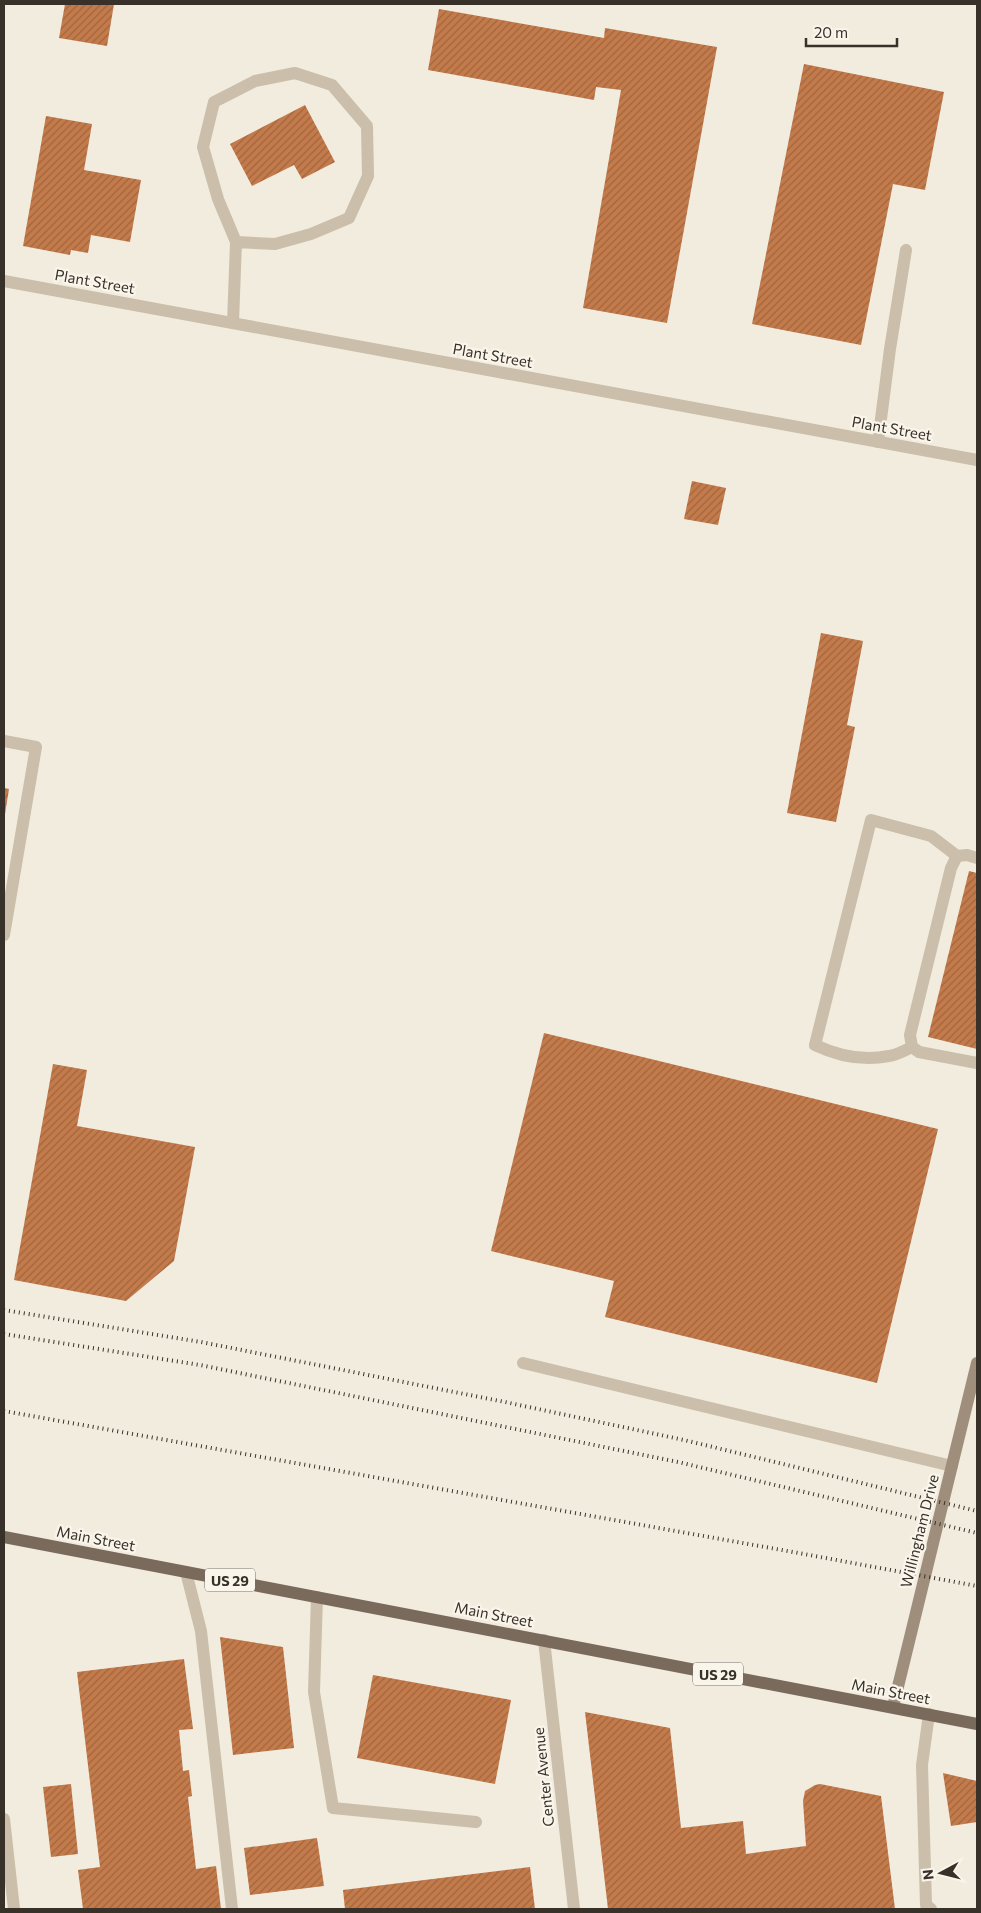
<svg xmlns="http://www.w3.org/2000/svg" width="981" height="1913" viewBox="0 0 981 1913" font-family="Commissioner,sans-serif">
	<defs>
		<pattern id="building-hatch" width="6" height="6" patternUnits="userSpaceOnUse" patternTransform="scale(1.25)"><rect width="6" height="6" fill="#c47b4b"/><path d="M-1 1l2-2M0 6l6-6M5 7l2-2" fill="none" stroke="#a0653f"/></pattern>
	</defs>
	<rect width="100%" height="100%" fill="#f2ecdf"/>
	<!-- building -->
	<g fill="url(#building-hatch)">
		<polygon points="65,4 114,4 107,46 59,38"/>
		<polygon points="439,9 604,38 605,28 717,47 667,323 583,308 621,90 596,87 594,100 428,70"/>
		<polygon points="804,64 944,92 925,190 893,184 861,345 752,324"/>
		<polygon points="305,105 335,162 302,179 294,165 252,186 230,144"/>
		<polygon points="46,116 92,124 84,170 141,180 130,242 91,235 88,253 71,250 70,255 23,246"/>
		<polygon points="692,481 726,488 718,525 684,519"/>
		<polygon points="821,633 863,641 847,725 855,727 836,822 787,813"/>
		<polygon points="4,788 9,789 5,814 4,814"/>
		<polygon points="969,871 977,873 977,1049 928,1037"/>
		<polygon points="544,1033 938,1129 877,1383 605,1317 614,1281 491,1251"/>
		<polygon points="53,1064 87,1070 77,1126 195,1147 174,1261 126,1301 14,1280"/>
		<polygon points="220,1637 283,1647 294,1748 233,1755"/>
		<polygon points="184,1659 193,1729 179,1730 183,1771 189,1770 192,1796 188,1797 196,1869 216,1866 221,1909 83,1909 78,1870 100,1867 77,1672"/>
		<polygon points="373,1675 511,1700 495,1784 357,1758"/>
		<polygon points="585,1712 670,1728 681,1828 743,1821 746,1854 806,1846 803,1801 805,1791 815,1785 820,1784 881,1796 895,1909 608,1909"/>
		<polygon points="943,1773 977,1781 977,1822 951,1826"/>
		<polygon points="71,1784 78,1854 51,1857 43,1787"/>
		<polygon points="317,1838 324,1886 250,1895 244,1848"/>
		<polygon points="530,1867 535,1909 345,1909 343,1890"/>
	</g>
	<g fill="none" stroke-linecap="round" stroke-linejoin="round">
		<!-- lane -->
		<g stroke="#cbbeaa" stroke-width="12">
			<polyline points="233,323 236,242 218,199 203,147 214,102 255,81 295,73 332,85 367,126 368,176 349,218 311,234 275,244 236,242"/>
			<polyline points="878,442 890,349 906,250"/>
			<path d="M912,1047C905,1050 897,1055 889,1056C864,1061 838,1056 815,1045L871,820L931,836L957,856L967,855L977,858"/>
			<polyline points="912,1047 910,1035 951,868 957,856"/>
			<polyline points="912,1047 919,1052 977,1063"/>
			<polyline points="523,1363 952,1466"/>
			<polyline points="186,1572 201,1631 232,1909"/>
			<polyline points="317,1597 314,1692 333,1808 476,1822"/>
			<polyline points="929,1714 922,1765 926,1905 931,1909"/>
		</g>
		<!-- street -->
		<g stroke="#cbbeaa" stroke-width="12">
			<polyline points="4,281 977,460"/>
			<polyline points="4,741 36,747 4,935"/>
			<polyline points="544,1640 574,1909"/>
			<polyline points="4,1819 14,1909"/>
		</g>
		<!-- secondary -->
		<polyline stroke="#9f8e7c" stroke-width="12" points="893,1707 977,1363"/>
		<!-- primary -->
		<polyline stroke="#7a6a5b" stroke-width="12" points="4,1537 977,1724"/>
		<!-- rail -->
		<g stroke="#38312a" stroke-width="4" stroke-dasharray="1 4" stroke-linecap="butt">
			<polyline points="4,1310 201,1342 505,1402 684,1440 977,1511"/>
			<polyline points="4,1334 200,1365 678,1462 977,1533"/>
			<polyline points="4,1411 793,1552 977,1586"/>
		</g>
	</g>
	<g text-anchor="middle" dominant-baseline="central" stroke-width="4.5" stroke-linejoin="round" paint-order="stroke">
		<!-- shield labels -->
		<g fill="#faf5eb" stroke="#726c64" stroke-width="1">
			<rect x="205" y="1568.5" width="50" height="23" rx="4"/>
			<rect x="693" y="1662.5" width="50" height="23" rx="4"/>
		</g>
		<g font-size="14" font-weight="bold" fill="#38312a">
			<text x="230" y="1580">US 29</text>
			<text x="718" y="1674">US 29</text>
		</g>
		<!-- street labels -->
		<g font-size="15" fill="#38312a" stroke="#faf5eb">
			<text transform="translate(95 281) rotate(10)">Plant Street</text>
			<text transform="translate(493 355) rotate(10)">Plant Street</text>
			<text transform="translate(892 428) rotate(10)">Plant Street</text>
			<text transform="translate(919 1531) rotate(-76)">Willingham Drive</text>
			<text transform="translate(96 1538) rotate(11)">Main Street</text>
			<text transform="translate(494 1614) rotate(11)">Main Street</text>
			<text transform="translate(891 1691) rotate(11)">Main Street</text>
			<text transform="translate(543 1777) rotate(-96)">Center Avenue</text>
		</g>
	</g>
	<!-- border -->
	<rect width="981" height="1913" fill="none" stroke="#38312a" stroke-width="10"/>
	<!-- north arrow -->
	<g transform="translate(941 1873) rotate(263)" stroke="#faf5eb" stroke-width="4" paint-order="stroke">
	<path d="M0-4L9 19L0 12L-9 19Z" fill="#38312a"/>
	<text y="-8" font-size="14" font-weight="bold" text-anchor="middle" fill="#38312a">N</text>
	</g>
	<!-- scale -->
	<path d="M806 38v8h91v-8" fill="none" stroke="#38312a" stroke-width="2.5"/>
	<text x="814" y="38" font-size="15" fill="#38312a" stroke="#faf5eb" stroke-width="4" paint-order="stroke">20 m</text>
</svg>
